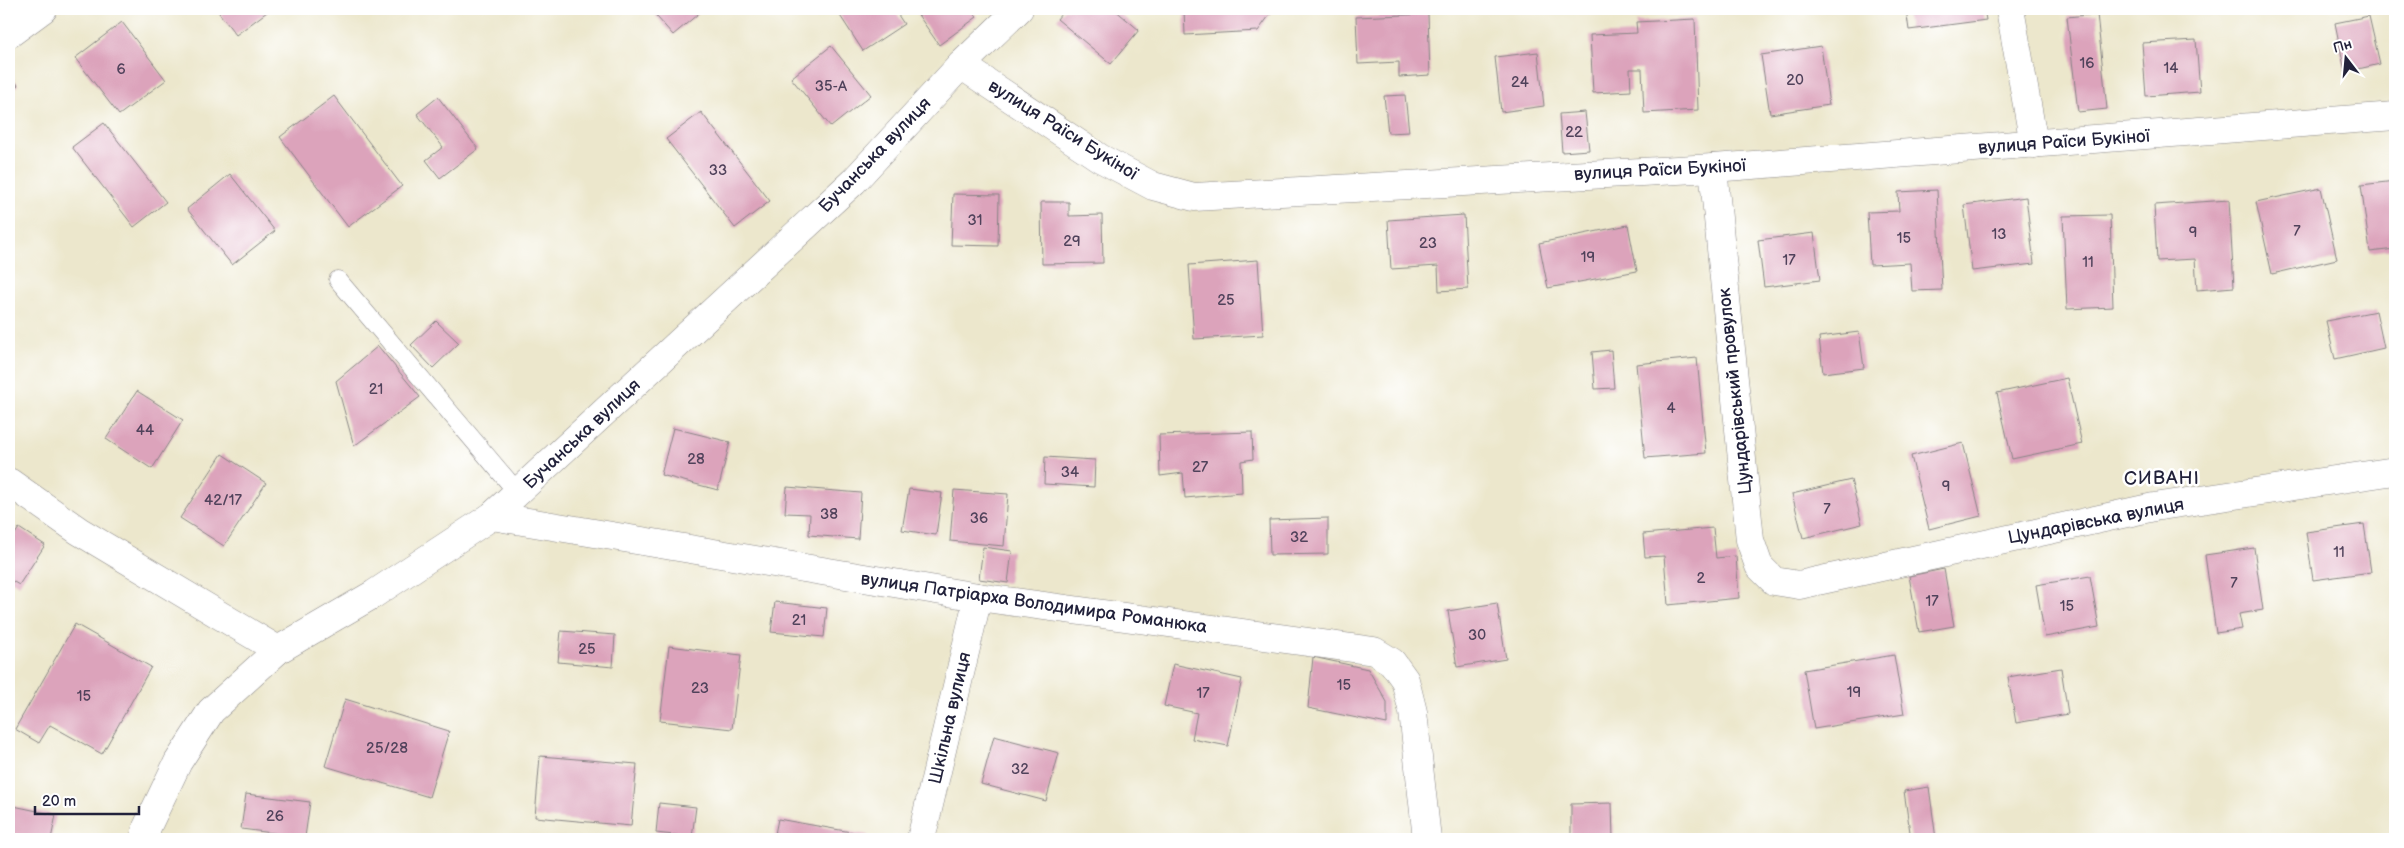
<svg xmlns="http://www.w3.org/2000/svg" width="2404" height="848" viewBox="0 0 2404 848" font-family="'Balsamiq Sans',sans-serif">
	<rect width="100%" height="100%" fill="#fff"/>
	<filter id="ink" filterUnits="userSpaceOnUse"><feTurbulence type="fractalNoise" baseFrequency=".02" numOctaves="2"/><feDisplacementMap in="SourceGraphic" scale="10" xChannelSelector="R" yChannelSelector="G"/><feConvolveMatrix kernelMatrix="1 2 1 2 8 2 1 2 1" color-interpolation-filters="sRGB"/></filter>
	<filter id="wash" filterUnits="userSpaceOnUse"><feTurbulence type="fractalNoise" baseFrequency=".0096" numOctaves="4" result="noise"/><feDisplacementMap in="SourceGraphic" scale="20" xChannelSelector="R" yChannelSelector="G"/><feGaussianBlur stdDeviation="1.12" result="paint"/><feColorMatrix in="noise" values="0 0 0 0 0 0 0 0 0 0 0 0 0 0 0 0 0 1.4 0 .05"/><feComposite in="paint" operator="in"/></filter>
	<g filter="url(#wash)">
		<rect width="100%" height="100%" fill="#ece7cc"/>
		<g id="blocks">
			<!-- building -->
			<g fill="#dca3bb">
				<polygon points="216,9 271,9 236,35"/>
				<polygon points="650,9 704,9 673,35"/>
				<polygon points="841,9 894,9 904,24 863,51 837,11"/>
				<polygon points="914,9 971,9 977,17 939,45"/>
				<polygon points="1065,9 1114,9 1139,30 1111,64 1057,19"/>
				<polygon points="1184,9 1274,9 1258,31 1185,35"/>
				<polygon points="1906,9 1984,9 1986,20 1909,30"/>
				<polygon points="1428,14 1430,75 1399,77 1399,62 1358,64 1356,17"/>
				<polygon points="2097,14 2107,109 2078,112 2067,17"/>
				<polygon points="2369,16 2380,64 2345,72 2335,23"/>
				<polygon points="1695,19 1698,110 1644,113 1642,69 1630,69 1631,91 1593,93 1590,35 1637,33 1636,22"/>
				<polygon points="122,22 166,80 119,115 75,58"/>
				<polygon points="2196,40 2200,92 2146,96 2142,43"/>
				<polygon points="831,46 871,95 831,127 791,78"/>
				<polygon points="1821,46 1829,105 1770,114 1761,55"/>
				<polygon points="1538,52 1544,106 1501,112 1495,57"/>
				<polygon points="9,73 18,85 9,92"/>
				<polygon points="1405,95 1409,132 1388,133 1384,96"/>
				<polygon points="334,96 402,186 348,227 280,137"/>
				<polygon points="438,97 478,149 440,178 426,160 443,147 417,114"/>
				<polygon points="701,112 770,201 735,228 666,139"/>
				<polygon points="1585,112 1589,150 1562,152 1559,114"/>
				<polygon points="104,123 166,202 134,227 72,147"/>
				<polygon points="230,174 275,231 232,265 187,209"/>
				<polygon points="2395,181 2395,249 2370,252 2361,185"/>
				<polygon points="2321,188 2337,259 2272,274 2256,202"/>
				<polygon points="1937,190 1942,290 1912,291 1910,263 1870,265 1867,212 1899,211 1898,192"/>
				<polygon points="953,194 999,195 998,246 951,245"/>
				<polygon points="2026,197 2034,264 1972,271 1964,205"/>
				<polygon points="2229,200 2234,287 2197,290 2195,259 2157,261 2154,205"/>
				<polygon points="1041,202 1069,202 1069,216 1102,215 1103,263 1042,264"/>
				<polygon points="1464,215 1468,289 1439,291 1438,266 1391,269 1388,220"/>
				<polygon points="2110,215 2113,307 2067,309 2063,216"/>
				<polygon points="1628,225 1637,271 1548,288 1539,243"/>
				<polygon points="1814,233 1820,280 1764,287 1758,240"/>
				<polygon points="1258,260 1263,335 1194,339 1189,265"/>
				<polygon points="2376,311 2384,348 2335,359 2326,321"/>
				<polygon points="436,321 459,343 433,368 411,345"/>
				<polygon points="1859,332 1864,368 1823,373 1819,337"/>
				<polygon points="378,346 420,397 354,446 336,381"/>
				<polygon points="1611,350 1614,388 1595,389 1592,352"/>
				<polygon points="1697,358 1706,453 1645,458 1636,364"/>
				<polygon points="2067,378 2082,444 2012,459 1997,393"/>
				<polygon points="137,391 183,420 152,469 106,439"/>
				<polygon points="673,428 730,442 718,490 661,475"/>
				<polygon points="1252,432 1253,459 1241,461 1242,493 1185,498 1183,473 1160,476 1159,435"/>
				<polygon points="1963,443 1981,516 1929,529 1911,456"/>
				<polygon points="222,454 266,483 224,546 180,518"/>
				<polygon points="1045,457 1095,460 1094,487 1044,484"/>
				<polygon points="1851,480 1862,524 1803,538 1792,494"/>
				<polygon points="787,487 861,493 858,539 809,535 810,514 785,513"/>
				<polygon points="909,489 942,493 936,535 902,530"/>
				<polygon points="954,490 1008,494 1004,546 950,541"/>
				<polygon points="1328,518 1328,554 1270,555 1269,520"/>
				<polygon points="2364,524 2371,572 2313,580 2306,532"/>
				<polygon points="19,528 45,545 19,585 9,579 9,543"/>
				<polygon points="1713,528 1716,558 1736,556 1739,598 1668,605 1664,556 1645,557 1643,534"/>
				<polygon points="983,547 1012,551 1008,583 979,579"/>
				<polygon points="2254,548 2263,610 2239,614 2242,629 2216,633 2205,555"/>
				<polygon points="1944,569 1954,626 1919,632 1909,576"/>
				<polygon points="2090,576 2099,627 2045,637 2036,585"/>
				<polygon points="775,602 827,608 824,637 771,632"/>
				<polygon points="1497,603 1506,659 1457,667 1448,611"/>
				<polygon points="75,624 151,667 102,754 50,725 39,743 15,729"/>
				<polygon points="561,631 615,635 613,667 558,662"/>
				<polygon points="669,646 741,655 732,729 660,721"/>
				<polygon points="1894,655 1904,714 1814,729 1804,670"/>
				<polygon points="1313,657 1368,669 1387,702 1387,724 1308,708"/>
				<polygon points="1173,664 1242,679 1228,746 1192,739 1197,713 1164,706"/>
				<polygon points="2061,668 2068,714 2016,723 2008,677"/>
				<polygon points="345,699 449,731 429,797 325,766"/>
				<polygon points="994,736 1059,753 1046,801 981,784"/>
				<polygon points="540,756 637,764 631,826 535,817"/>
				<polygon points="1929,787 1936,839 1911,839 1904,791"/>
				<polygon points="246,794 310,802 305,837 241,829"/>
				<polygon points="659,803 696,807 692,837 656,833"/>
				<polygon points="1612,803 1613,839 1571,839 1571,804"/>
				<polygon points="9,805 56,815 51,839 9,839"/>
				<polygon points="778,819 868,835 867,839 774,839"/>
			</g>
		</g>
	</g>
	<g filter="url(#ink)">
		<use href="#blocks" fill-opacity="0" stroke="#878484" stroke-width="1"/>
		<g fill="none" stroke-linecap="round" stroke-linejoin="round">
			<!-- service casing -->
			<g stroke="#878484" stroke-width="19">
				<polyline id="service" points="338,280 518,493"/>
			</g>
			<!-- minor casing -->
			<g stroke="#878484" stroke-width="29">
				<g id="minor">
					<polyline points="2010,9 2034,144"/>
					<polyline points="9,34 43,9"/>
					<polyline points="961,65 1100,158 1153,186 1194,197 1713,168 2395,116"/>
					<polyline points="1713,168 1750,540 1759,566 1774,581 1799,585 2154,507 2395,471"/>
					<polyline points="9,482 79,531 278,650"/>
					<polyline points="492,516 978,597 1374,651 1392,662 1405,680 1413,712 1427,839"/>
					<polyline points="144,839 147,827 178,762 211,711 278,650 374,594 492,516 854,181 961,65 1019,9"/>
					<polyline points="921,839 978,597"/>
				</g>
			</g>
			<!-- service -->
			<use href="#service" stroke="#fff" stroke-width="18"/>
			<!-- minor -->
			<use href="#minor" stroke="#fff" stroke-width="28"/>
		</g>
	</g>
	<g text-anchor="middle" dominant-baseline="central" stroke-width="5" stroke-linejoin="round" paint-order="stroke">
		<!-- number labels -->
		<g font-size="15" fill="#50425b">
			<text x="2087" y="63">16</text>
			<text x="2171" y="68">14</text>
			<text x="121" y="69">6</text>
			<text x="1795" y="80">20</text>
			<text x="1520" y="82">24</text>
			<text x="831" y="86">35-А</text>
			<text x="1574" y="132">22</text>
			<text x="718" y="170">33</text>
			<text x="975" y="220">31</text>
			<text x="2297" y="231">7</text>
			<text x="2193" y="232">9</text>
			<text x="1999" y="234">13</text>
			<text x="1904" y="238">15</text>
			<text x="1072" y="241">29</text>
			<text x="1428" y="243">23</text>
			<text x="1588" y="257">19</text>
			<text x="1789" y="260">17</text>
			<text x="2088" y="262">11</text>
			<text x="1226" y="300">25</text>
			<text x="376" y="389">21</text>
			<text x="1671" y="408">4</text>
			<text x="145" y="430">44</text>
			<text x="696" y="459">28</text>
			<text x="1200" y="467">27</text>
			<text x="1070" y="472">34</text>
			<text x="1946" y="486">9</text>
			<text x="223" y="500">42/17</text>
			<text x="1827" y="509">7</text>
			<text x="829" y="514">38</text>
			<text x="979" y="518">36</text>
			<text x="1299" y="537">32</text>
			<text x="2339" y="552">11</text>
			<text x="1701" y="578">2</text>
			<text x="2234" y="583">7</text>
			<text x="1932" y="601">17</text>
			<text x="2067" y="606">15</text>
			<text x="799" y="620">21</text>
			<text x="1477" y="635">30</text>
			<text x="587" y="649">25</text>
			<text x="1344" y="685">15</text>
			<text x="700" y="688">23</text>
			<text x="1854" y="692">19</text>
			<text x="1203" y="693">17</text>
			<text x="84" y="696">15</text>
			<text x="387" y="748">25/28</text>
			<text x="1020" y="769">32</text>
			<text x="275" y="816">26</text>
		</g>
		<!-- street labels -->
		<g font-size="18" fill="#22223b" stroke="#fff">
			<text transform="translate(1063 130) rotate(32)">вулиця Раїси Букіної</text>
			<text transform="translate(2064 142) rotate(-4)">вулиця Раїси Букіної</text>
			<text transform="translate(875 155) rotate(-46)">Бучанська вулиця</text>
			<text transform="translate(1660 170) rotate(-3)">вулиця Раїси Букіної</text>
			<text transform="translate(1735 391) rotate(-96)">Цундарівський провулок</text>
			<text transform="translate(582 434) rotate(-43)">Бучанська вулиця</text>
			<text transform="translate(2096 521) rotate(-11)">Цундарівська вулиця</text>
			<text transform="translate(1034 603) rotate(8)">вулиця Патріарха Володимира Романюка</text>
			<text transform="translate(950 718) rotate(-77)">Шкільна вулиця</text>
		</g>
		<!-- neighbourhood labels -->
		<g font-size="19" letter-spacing="1" fill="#22223b" stroke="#fff">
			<text x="2162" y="478">СИВАНІ</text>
		</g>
	</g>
	<!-- margin -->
	<rect width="2404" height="848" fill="none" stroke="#fff" stroke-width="30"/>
	<!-- north arrow -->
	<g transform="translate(2346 58) rotate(344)" stroke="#ffffff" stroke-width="4" paint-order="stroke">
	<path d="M0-4L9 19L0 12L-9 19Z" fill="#22223b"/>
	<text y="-8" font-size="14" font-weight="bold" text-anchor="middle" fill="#22223b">Пн</text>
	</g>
	<!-- scale -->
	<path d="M35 806v8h104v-8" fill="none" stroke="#22223b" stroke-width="2.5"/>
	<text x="42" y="806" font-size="15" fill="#22223b" stroke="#ffffff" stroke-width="4" paint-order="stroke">20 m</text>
</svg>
